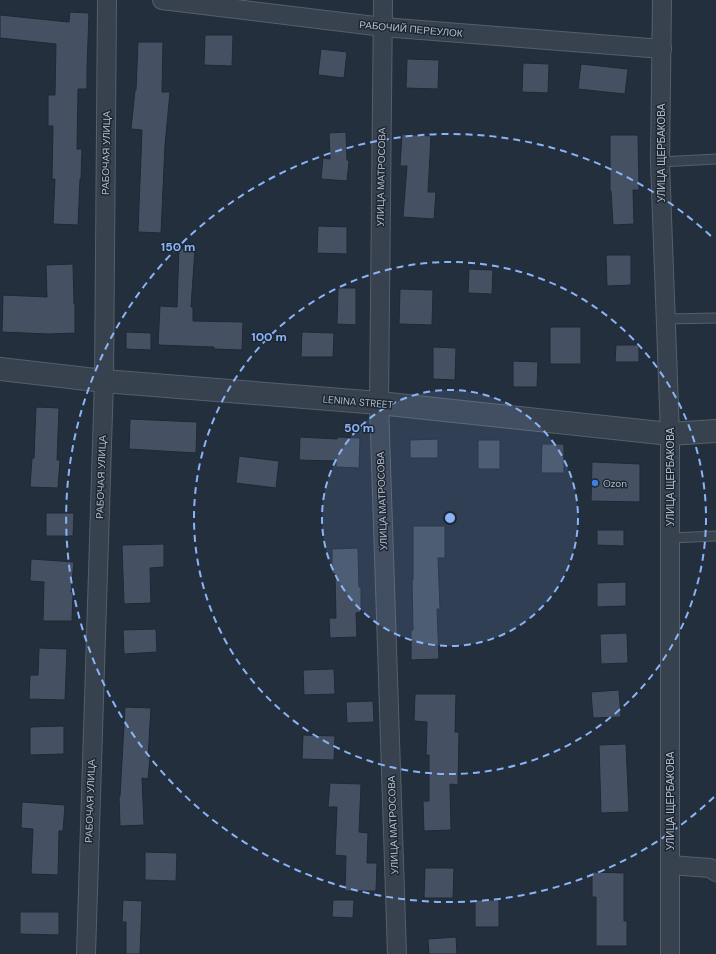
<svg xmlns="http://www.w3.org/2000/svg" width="716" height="954" viewBox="0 0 716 954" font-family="'DM Sans',sans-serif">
	<rect width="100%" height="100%" fill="#242f3e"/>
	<!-- building -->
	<g fill="#455162" stroke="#1f2835">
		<polygon points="70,12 89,13 87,68 87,89 78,89 77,149 82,149 81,179 80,179 78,225 53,224 55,179 52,179 53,126 48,126 48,95 55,95 56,44 0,38 0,15 69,22"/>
		<polygon points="205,35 233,35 232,66 204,65"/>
		<polygon points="138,42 163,42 162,92 170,92 165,145 161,233 138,232 142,130 131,129 135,90 136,90"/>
		<polygon points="321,49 347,52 344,78 318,75"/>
		<polygon points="407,59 439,60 438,89 406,88"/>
		<polygon points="523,63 549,64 548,93 522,92"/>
		<polygon points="581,64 628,69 625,94 578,89"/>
		<polygon points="346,132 347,160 349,161 347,181 321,179 323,158 330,159 329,133"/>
		<polygon points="402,134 431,136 428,192 436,192 434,219 403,217 407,166 400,166"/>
		<polygon points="610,135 638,135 639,190 633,190 634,224 613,225 611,191 610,191"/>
		<polygon points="318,226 347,227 347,254 317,253"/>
		<polygon points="179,248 195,249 191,307 193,307 193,321 243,322 242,350 214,349 214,347 158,345 160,306 177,307"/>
		<polygon points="606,255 631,255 631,285 607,286"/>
		<polygon points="73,264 74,304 75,304 75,333 49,334 2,332 3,295 47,297 46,265"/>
		<polygon points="469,269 493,270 492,294 468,293"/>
		<polygon points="338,288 356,288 356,325 337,324"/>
		<polygon points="400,289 433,290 432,325 399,324"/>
		<rect x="550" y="327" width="31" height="37"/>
		<polygon points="126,332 151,333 151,350 126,349"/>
		<polygon points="302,332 334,333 333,357 301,357"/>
		<polygon points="616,345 639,345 639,362 615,362"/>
		<polygon points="433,347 456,348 455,380 433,379"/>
		<polygon points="513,361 538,362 537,387 513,387"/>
		<polygon points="36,407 59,408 57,460 60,460 58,488 30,487 32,458 34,458"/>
		<polygon points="130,419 197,422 196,453 129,449"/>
		<polygon points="300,437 337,439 337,437 360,438 359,468 336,467 336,461 299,460"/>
		<polygon points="438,439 438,458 410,458 410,440"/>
		<rect x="478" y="440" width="22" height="29"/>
		<polygon points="542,444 564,444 564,473 541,473"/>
		<polygon points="239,456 279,461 276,488 236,483"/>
		<polygon points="592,462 640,464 640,502 591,501"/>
		<polygon points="46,513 74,513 73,536 46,536"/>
		<polygon points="413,526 445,526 445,558 438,558 440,609 437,609 439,659 411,660 411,630 413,630 412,580 413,580"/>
		<polygon points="597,530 624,530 624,546 597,545"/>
		<polygon points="164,544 164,567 150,568 151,603 124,604 122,545"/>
		<polygon points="358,548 359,587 361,587 361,612 356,613 357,637 330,638 329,618 336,618 335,574 332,574 332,549"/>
		<polygon points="31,559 74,562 71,592 73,592 72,621 43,621 44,582 30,581"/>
		<polygon points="626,582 626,606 597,607 597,583"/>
		<polygon points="156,629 157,652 124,654 123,630"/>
		<polygon points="627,633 628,663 601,664 600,634"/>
		<polygon points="39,648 67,649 65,700 29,699 30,675 38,675"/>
		<polygon points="334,669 335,694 304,695 303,670"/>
		<polygon points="619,690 621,717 593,718 591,692"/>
		<polygon points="415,694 456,694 455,732 459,732 458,785 450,784 451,830 424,831 423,801 429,801 429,755 426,755 427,722 414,721"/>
		<polygon points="373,701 374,722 347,723 346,702"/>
		<polygon points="125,707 151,708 148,758 150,758 148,779 142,778 144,825 120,826 119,796 120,796 123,743"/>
		<polygon points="64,726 64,754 30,755 30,727"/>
		<polygon points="303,735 335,736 334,760 302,759"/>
		<polygon points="626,744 629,812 601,813 599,745"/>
		<polygon points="330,783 361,784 359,832 368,833 367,863 377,863 376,891 345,891 346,856 335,855 337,807 328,807"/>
		<polygon points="22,802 65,805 63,831 59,831 58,875 31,874 33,829 21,828"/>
		<polygon points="145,852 177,853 176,881 145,880"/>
		<polygon points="425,868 454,868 453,898 424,898"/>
		<polygon points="592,872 624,873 624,921 627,921 627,946 596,946 596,897 592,897"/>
		<polygon points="123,900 142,901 140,954 126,954 126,922 122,922"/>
		<polygon points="333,900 354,900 353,918 332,917"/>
		<rect x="475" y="900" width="24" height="27"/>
		<polygon points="20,912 59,912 59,935 20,934"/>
		<polygon points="456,937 457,954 429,954 428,939"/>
	</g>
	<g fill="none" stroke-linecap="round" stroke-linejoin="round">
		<!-- service casing -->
		<g stroke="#565f6c" stroke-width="11">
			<g id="service">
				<polyline points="660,162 716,159"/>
				<polyline points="666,319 716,318"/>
				<polyline points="670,538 716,536"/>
			</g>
		</g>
		<!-- minor casing -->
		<g stroke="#565f6c" stroke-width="20">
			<g id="minor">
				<polyline points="162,0 383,27 662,49"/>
				<polyline points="383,0 379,403 397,954"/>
				<polyline points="662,0 660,162 670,434 670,954"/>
				<polyline points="670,865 710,868 716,872"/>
				<polyline points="86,954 104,381 107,0"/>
			</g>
		</g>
		<!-- tertiary casing -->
		<g stroke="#565f6c" stroke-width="24">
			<polyline id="tertiary" points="0,369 104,381 379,403 670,434 716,431"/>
		</g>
		<!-- service -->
		<use href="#service" stroke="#38414e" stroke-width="9"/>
		<!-- minor -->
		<use href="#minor" stroke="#38414e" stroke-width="18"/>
		<!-- tertiary -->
		<use href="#tertiary" stroke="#38414e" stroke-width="22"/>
	</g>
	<!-- distance rings -->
	<circle cx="450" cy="518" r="128" fill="#8ab4f8" fill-opacity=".12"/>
	<g fill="none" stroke="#8ab4f8" stroke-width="2" stroke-dasharray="7 5">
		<circle cx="450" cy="518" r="128"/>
		<circle cx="450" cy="518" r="256"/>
		<path d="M714 797A384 384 0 1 1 714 239"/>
	</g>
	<!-- markers -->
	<circle fill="#3f7fe0" stroke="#1d2633" stroke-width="1.5" cx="595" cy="483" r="4"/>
	<g text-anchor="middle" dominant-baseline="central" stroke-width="3" stroke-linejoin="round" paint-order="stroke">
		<!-- street labels -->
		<g font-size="10" fill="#b4bcc9" stroke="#1d2633">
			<text transform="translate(411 29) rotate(5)">РАБОЧИЙ ПЕРЕУЛОК</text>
			<text transform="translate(106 153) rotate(-89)">РАБОЧАЯ УЛИЦА</text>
			<text transform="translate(661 153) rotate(-90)">УЛИЦА ЩЕРБАКОВА</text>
			<text transform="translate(381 177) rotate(-89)">УЛИЦА МАТРОСОВА</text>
			<text transform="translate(358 402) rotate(5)">LENINA STREET</text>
			<text transform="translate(101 477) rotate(-88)">РАБОЧАЯ УЛИЦА</text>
			<text transform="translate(670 477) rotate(-90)">УЛИЦА ЩЕРБАКОВА</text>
			<text transform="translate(382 501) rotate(-92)">УЛИЦА МАТРОСОВА</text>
			<text transform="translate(90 801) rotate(-88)">РАБОЧАЯ УЛИЦА</text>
			<text transform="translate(670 801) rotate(-90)">УЛИЦА ЩЕРБАКОВА</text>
			<text transform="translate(393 825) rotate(-92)">УЛИЦА МАТРОСОВА</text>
		</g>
		<!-- poi labels -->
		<g font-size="10" fill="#b4bcc9" stroke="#1d2633" text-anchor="start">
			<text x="603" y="483">Ozon</text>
		</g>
	</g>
	<circle cx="450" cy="518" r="6" fill="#8ab4f8" stroke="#1d2633" stroke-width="2"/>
	<g font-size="12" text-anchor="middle" font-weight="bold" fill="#8ab4f8" stroke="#1d2633" stroke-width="3" stroke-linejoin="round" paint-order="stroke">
		<text x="178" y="251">150 m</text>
		<text x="269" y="341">100 m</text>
		<text x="359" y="432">50 m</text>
	</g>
</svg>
